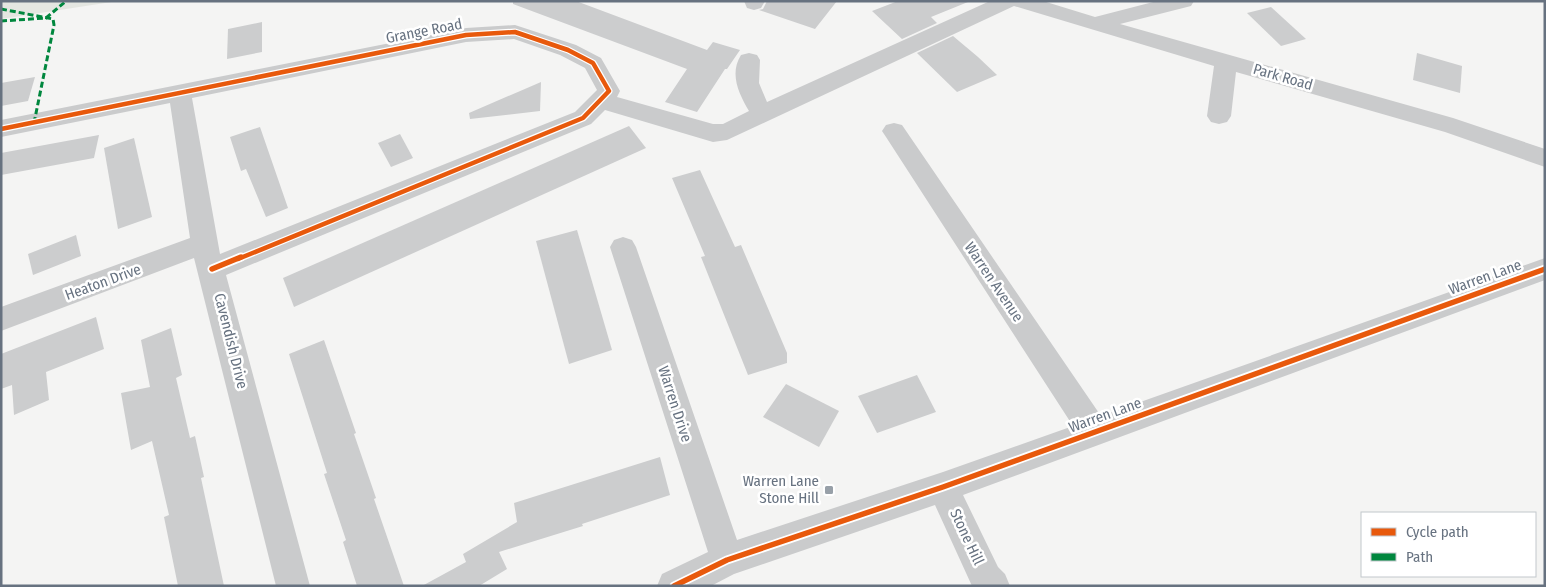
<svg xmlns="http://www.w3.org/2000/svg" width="1546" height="587" font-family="'Fira Sans Condensed',sans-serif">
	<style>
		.green { fill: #e4e6e1 }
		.building { fill: #cccdce }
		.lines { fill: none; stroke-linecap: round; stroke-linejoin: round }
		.minor { fill: #cacbcc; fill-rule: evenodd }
		.quiet { stroke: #00873e; stroke-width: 3; stroke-dasharray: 6 3; stroke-linecap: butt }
		.cycleway-far1-casing { stroke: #fff; stroke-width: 7 }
		.cycleway-casing { stroke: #fff; stroke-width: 9 }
		.cycleway-far1 { stroke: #e8590c; stroke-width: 4.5 }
		.cycleway { stroke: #e8590c; stroke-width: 5.5 }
		.poi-dot { fill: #98a0a8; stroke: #fff; stroke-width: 2 }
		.labels { text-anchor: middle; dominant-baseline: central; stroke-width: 5; stroke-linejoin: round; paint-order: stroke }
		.street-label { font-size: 15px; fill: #677280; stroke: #fff }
		.poi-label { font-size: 15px; fill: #677280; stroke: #fff; text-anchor: end }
	</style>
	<rect width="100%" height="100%" fill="#f4f4f3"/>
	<path class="green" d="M1,1h117l-117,18z"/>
	<g class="building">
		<path d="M513,1h63l131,49 6,-8 27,8 -13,19h-2l-28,43 -32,-10 22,-33 -174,-65z"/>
		<path d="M767,1h70l-22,28 -56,-19 4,-1z"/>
		<path d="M898,1h70v1l-37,15 6,6 -35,16 -30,-28z"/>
		<path d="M1271,7l35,32 -25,7 -34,-33z"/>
		<path d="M262,22v30l-35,7 1,-30z"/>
		<path d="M953,36l25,21 19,18 -40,17 -40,-39z"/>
		<path d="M1417,53l45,13 -2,27 -47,-13z"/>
		<path d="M35,77l-7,24 -27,5v-23z"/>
		<path d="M541,82l-1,29 -70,8 -1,-6z"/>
		<path d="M629,126l17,22 -352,159 -11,-29z"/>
		<path d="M260,127l28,81 -22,9 -20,-48 -5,2 -11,-34z"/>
		<path d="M400,134l13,24 -22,9 -13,-24z"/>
		<path d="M99,135l-5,23 -93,17v-22z"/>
		<path d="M134,138l18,79 -34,12 -14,-81z"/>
		<path d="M700,170l35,77 6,-2 46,108v10l-39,12 -47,-118 4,-1 -33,-78z"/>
		<path d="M577,230l35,120 -43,14 -33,-123z"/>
		<path d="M76,235l5,21 -48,19 -5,-21z"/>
		<path d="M96,317l8,32 -58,23 3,28 -35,15 -2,-30 -11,4v-35z"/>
		<path d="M171,328l11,47 -6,3 14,60 5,-2 9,41 -3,1 23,108h-46l-14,-69 5,-2 -17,-74 -21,9 -10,-57 29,-6 -9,-47z"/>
		<path d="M324,340l32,93 -2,1 22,64 -2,1 30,87h-47l-14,-44 3,-2 -22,-66 3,-1 -38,-119z"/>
		<path d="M917,375l19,37 -59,21 -19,-37z"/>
		<path d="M786,384l53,27 -20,36 -56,-30z"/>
		<path d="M660,457l10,38 -88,29 1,2 -84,26 8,17 -28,17h-57l44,-24 -3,-8 54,-32 -3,-19z"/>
	</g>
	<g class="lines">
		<g class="minor">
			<path d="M744,1h21l-4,7 -7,2 -7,-2z"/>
			<path d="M990,1h53l52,16 62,-16h37l-3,5 -71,18 333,94 92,31v18l-100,-35 -209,-60 -5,44 -4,6 -8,2 -8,-2 -4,-6 7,-50 -200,-60 -287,134 -14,2 -108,-32 -14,14 -365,151 84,311h-34l-82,-328 -193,73v-24l189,-69 -20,-135 -169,34v-17l465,-92 49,-3 61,20 25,13 19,33 -3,6 96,27h10l26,-13c-10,-17 -20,-37 -8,-56l8,-2 8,2 3,5 -1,23 8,19zM514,39l46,16 25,13 12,22 -22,22 -355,142 -28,-156 274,-56z"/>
			<path d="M894,123l8,2 199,291 444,-158v22l-582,215 35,72 7,7 5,12h-38l-37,-81 -201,69 -23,12h-54l5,-12 46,-22 -98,-305 4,-7 9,-3 9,3 4,7 101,293 206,-68 130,-46 -187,-289 -4,-6 4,-6z"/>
		</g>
		<g class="quiet">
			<path d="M1,9l52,10 1,6 -20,98"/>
			<path d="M1,21l45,-3 20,-17"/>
		</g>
		<g class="cycleway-far1-casing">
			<path id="cycleway-far1" d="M1,129l465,-94 49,-3 53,18 25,13 16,28 -26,27 -345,141"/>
		</g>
		<g class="cycleway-casing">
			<g id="cycleway">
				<path d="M212,269l29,-12"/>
				<path d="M674,586l53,-26 216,-73 602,-218"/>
			</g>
		</g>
		<use href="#cycleway-far1" class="cycleway-far1"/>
		<use href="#cycleway" class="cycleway"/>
	</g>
	<rect class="poi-dot" x="824" y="485" width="10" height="10" rx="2.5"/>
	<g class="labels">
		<g class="street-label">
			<text transform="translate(424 31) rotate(-11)">Grange Road</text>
			<text transform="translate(1283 77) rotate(16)">Park Road</text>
			<text transform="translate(1485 277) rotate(-20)">Warren Lane</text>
			<text transform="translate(103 282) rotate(-20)">Heaton Drive</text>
			<text transform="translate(994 282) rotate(56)">Warren Avenue</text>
			<text transform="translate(231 341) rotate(76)">Cavendish Drive</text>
			<text transform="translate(675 404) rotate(72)">Warren Drive</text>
			<text transform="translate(1105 415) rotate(-20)">Warren Lane</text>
			<text transform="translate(967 537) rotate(65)">Stone Hill</text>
		</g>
		<g class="poi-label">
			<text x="819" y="481">Warren Lane<tspan x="819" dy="17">Stone Hill</tspan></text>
		</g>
	</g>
	<rect width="1546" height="587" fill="none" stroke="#677280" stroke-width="5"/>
	<rect x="1361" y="512" width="175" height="65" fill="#ffffff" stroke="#c2c7cc"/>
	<rect x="1371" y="528" width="25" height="8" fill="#e8590c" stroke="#c2c7cc"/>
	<text x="1406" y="537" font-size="15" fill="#677280">Cycle path</text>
	<rect x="1371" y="553" width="25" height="8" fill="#00873e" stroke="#c2c7cc"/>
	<text x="1406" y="562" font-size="15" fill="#677280">Path</text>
</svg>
